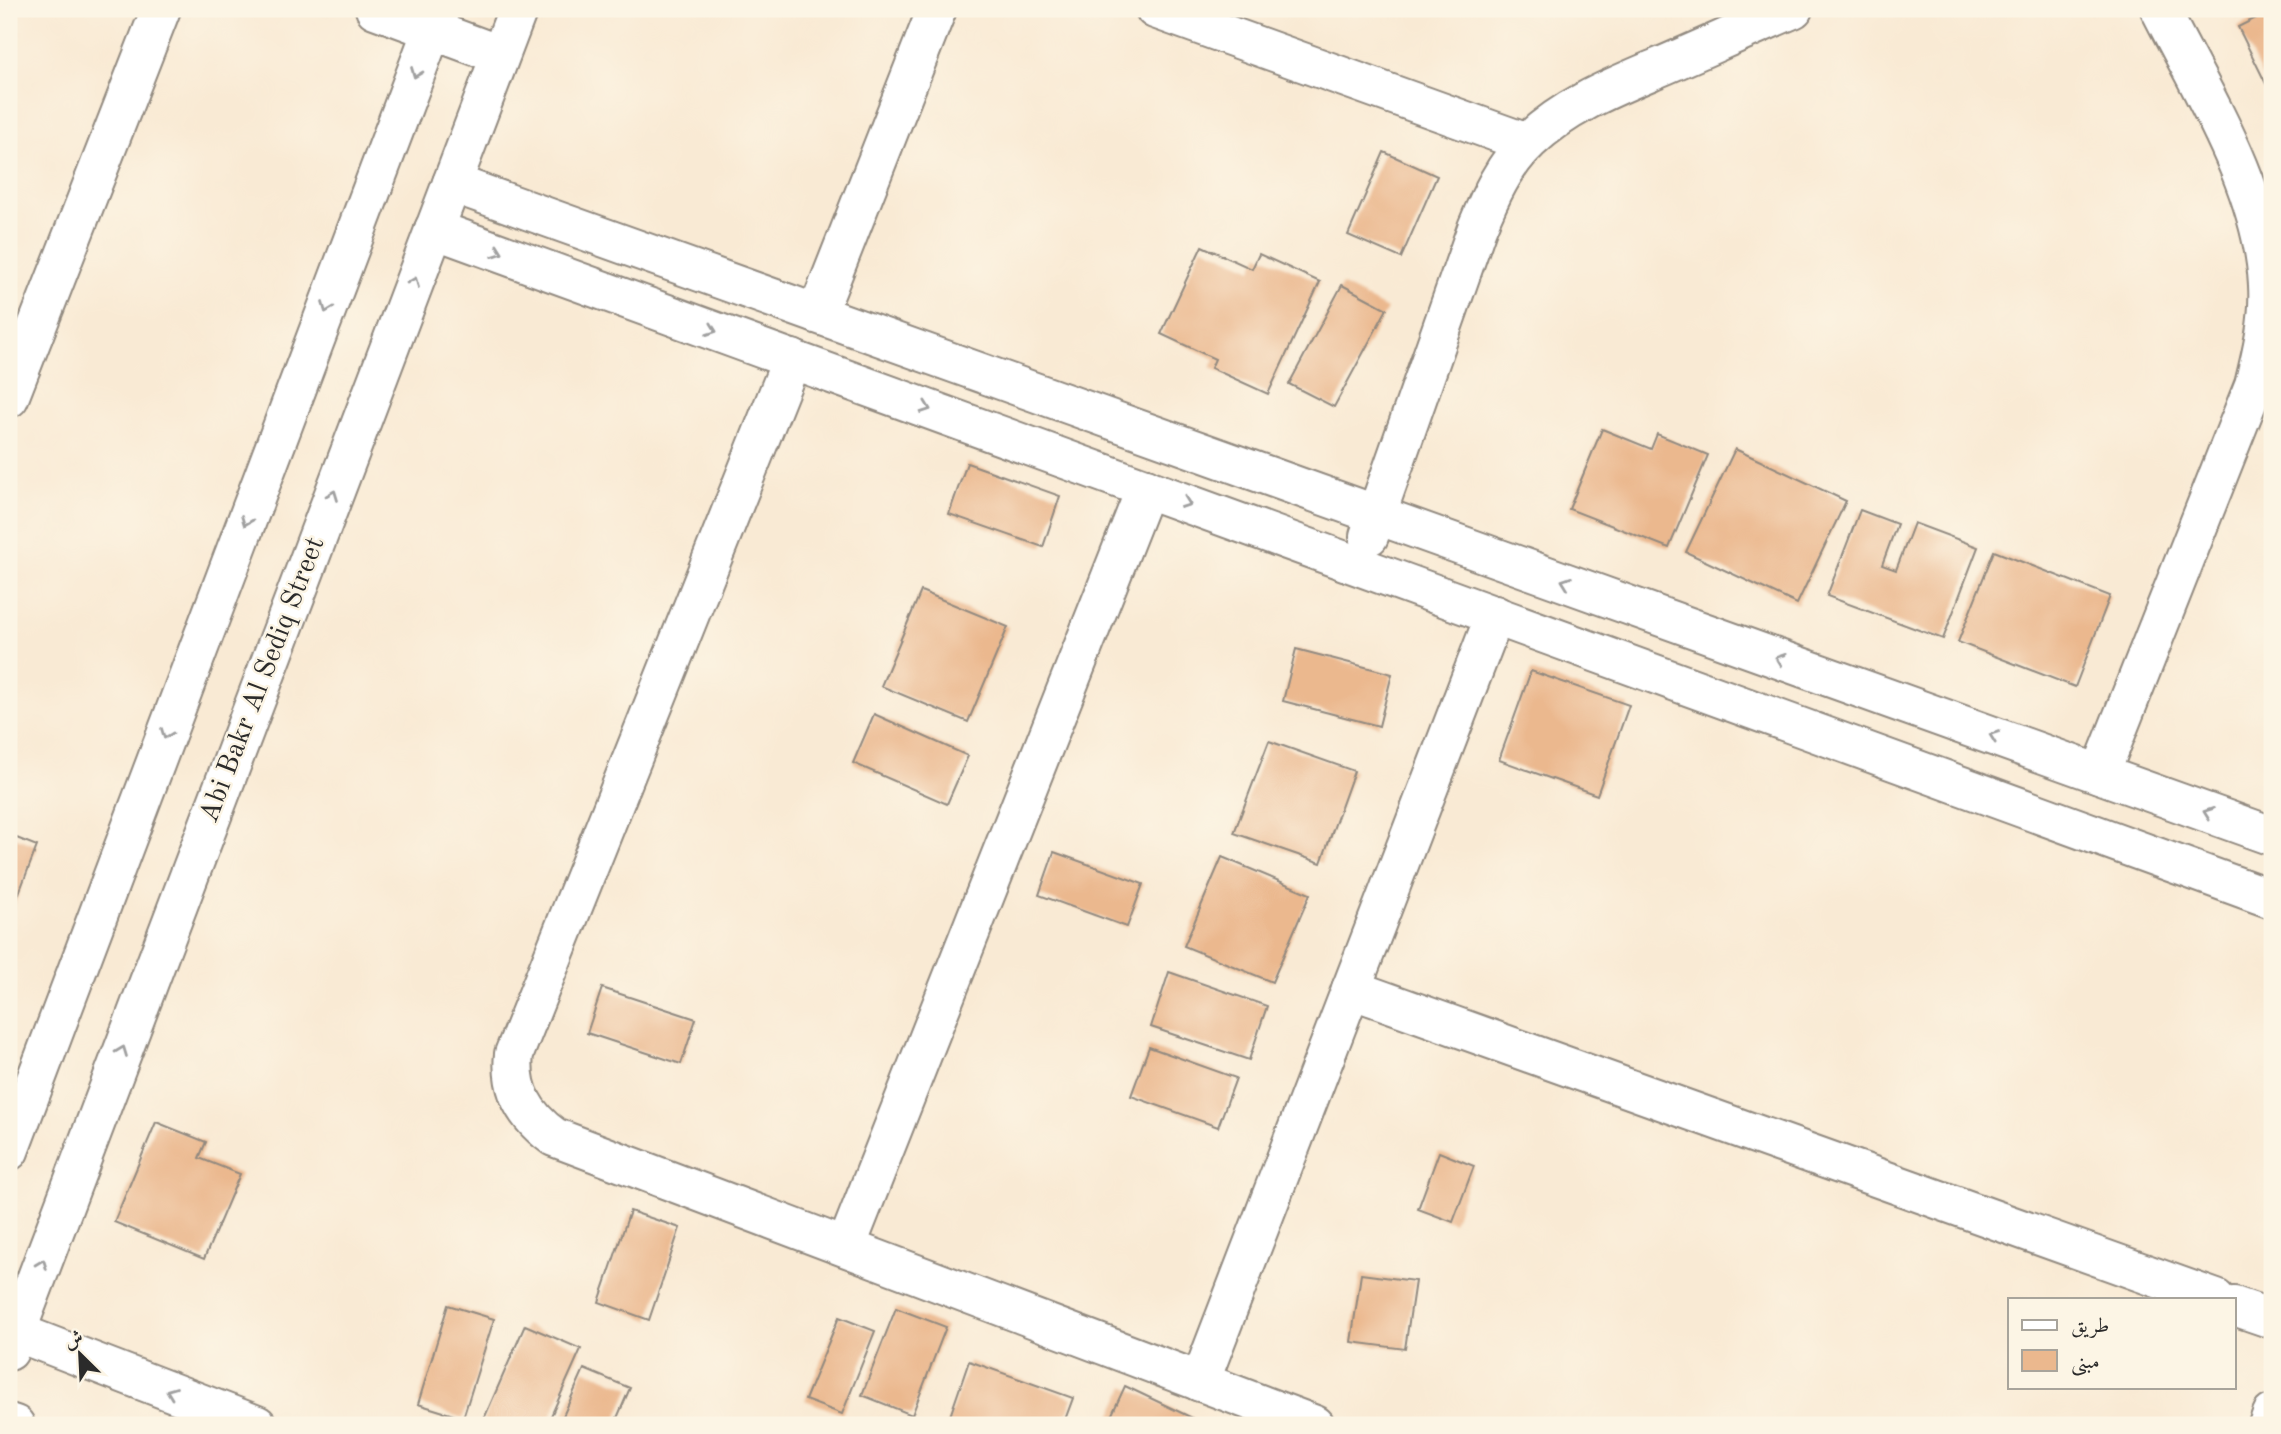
<svg xmlns="http://www.w3.org/2000/svg" width="2281" height="1434" font-family="'Old Standard TT',Amiri,serif">
	<style>
		.building { fill: #ebb88e }
		.lines { fill: none; stroke-linecap: round; stroke-linejoin: round }
		.minor-casing { stroke: #928a80; stroke-width: 42 }
		.major-casing { stroke: #928a80; stroke-width: 42 }
		.minor { stroke: #fff; stroke-width: 38 }
		.major { stroke: #fff; stroke-width: 38 }
		.oneway { stroke: #a0a0a0 }
		.labels { text-anchor: middle; dominant-baseline: central; stroke-width: 5; stroke-linejoin: round; paint-order: stroke }
		.street-label { font-size: 28px; fill: #2b2b2b; stroke: #fcf5e5 }
	</style>
	<rect width="100%" height="100%" fill="#fcf5e5"/>
	<filter id="ink" filterUnits="userSpaceOnUse"><feTurbulence type="fractalNoise" baseFrequency=".0143" numOctaves="2"/><feDisplacementMap in="SourceGraphic" scale="14" xChannelSelector="R" yChannelSelector="G"/><feConvolveMatrix kernelMatrix="1 2 1 2 8 2 1 2 1" color-interpolation-filters="sRGB"/></filter>
	<filter id="wash" filterUnits="userSpaceOnUse"><feTurbulence type="fractalNoise" baseFrequency=".00686" numOctaves="4" result="noise"/><feDisplacementMap in="SourceGraphic" scale="28" xChannelSelector="R" yChannelSelector="G"/><feGaussianBlur stdDeviation="1.57" result="paint"/><feColorMatrix in="noise" values="0 0 0 0 0 0 0 0 0 0 0 0 0 0 0 0 0 1.4 0 .05"/><feComposite in="paint" operator="in"/></filter>
	<g filter="url(#wash)">
		<rect width="100%" height="100%" fill="#f9ead4"/>
		<g id="blocks">
			<g class="building">
				<path d="M2272,10v86l-34,-69z"/>
				<path d="M1384,152l53,24 -36,82 -53,-23z"/>
				<path d="M1202,246l50,23 7,-15 61,28 -52,112 -57,-26 4,-9 -54,-25z"/>
				<path d="M1342,285l45,24 -53,98 -45,-23z"/>
				<path d="M1602,429l49,20 6,-15 51,21 -39,93 -100,-39z"/>
				<path d="M1735,449l111,52 -49,103 -111,-52z"/>
				<path d="M967,463l93,33 -17,51 -94,-33z"/>
				<path d="M1860,510l37,14 -15,41 14,5 18,-47 64,24 -35,92 -116,-43z"/>
				<path d="M1994,551l116,45 -35,91 -117,-45z"/>
				<path d="M921,591l87,36 -40,95 -87,-36z"/>
				<path d="M1296,649l96,25 -13,52 -96,-25z"/>
				<path d="M1531,671l98,34 -32,90 -98,-35z"/>
				<path d="M874,714l94,42 -21,48 -94,-41z"/>
				<path d="M1269,741l85,30 -33,92 -87,-30z"/>
				<path d="M9,835l28,11 -28,73z"/>
				<path d="M1054,852l89,32 -16,43 -88,-32z"/>
				<path d="M1222,857l88,37 -38,88 -88,-36z"/>
				<path d="M1169,972l98,34 -18,54 -98,-33z"/>
				<path d="M602,988l94,31 -15,45 -94,-31z"/>
				<path d="M1149,1047l87,31 -18,49 -87,-31z"/>
				<path d="M156,1122l50,20 -7,16 41,16 -36,85 -90,-37z"/>
				<path d="M1439,1152l35,14 -21,56 -35,-13z"/>
				<path d="M630,1211l50,17 -31,92 -50,-18z"/>
				<path d="M1361,1274l54,7 -10,68 -54,-7z"/>
				<path d="M448,1305l46,14 -31,99 -45,-14z"/>
				<path d="M896,1308l50,19 -34,88 -50,-20z"/>
				<path d="M839,1317l36,14 -33,83 -37,-14z"/>
				<path d="M525,1325l56,24 -34,76h-55l-9,-4z"/>
				<path d="M969,1361l104,37 -10,27h-116z"/>
				<path d="M584,1369l46,19 -16,37h-55z"/>
				<path d="M1125,1386l82,39h-100z"/>
			</g>
		</g>
	</g>
	<g filter="url(#ink)">
		<use href="#blocks" fill-opacity="0" stroke="#928a80" stroke-width="2"/>
		<g class="lines">
			<g class="minor-casing">
				<g id="minor">
					<path d="M375,9l125,46"/>
					<path d="M1155,9l372,134"/>
					<path d="M452,183l1820,653"/>
					<path d="M434,229l1838,670"/>
					<path d="M817,314l120,-305"/>
					<path d="M792,359l-278,695c-4,36 11,62 40,83l761,288"/>
					<path d="M9,398l152,-389"/>
					<path d="M1369,536l108,-308c13,-32 27,-63 52,-87 38,-36 84,-54 131,-74 44,-19 88,-39 133,-58"/>
					<path d="M2100,774l154,-389c8,-32 16,-66 14,-100 -5,-97 -65,-191 -108,-276"/>
					<path d="M1351,989l865,310"/>
					<path d="M846,1247l300,-759"/>
					<path d="M2234,1306l38,13"/>
					<path d="M16,1332l241,93"/>
					<path d="M1200,1382l295,-767"/>
					<path d="M9,1423l6,2"/>
					<path d="M2268,1425l4,-11"/>
				</g>
			</g>
			<g class="major-casing">
				<g id="major">
					<path d="M9,1151l431,-1142"/>
					<path d="M9,1351l509,-1342"/>
				</g>
			</g>
			<use href="#minor" class="minor"/>
			<use href="#major" class="major"/>
		</g>
		<defs><path id="oneway-chevron" d="M-2-3.5L2.5 0L-2 3.5" fill="none" stroke-width="1.6" stroke-linecap="round" stroke-linejoin="round" transform="scale(1.75)"/></defs>
		<g class="oneway">
			<use href="#oneway-chevron" transform="translate(416 73) rotate(111)"/>
			<use href="#oneway-chevron" transform="translate(498 252) rotate(20)"/>
			<use href="#oneway-chevron" transform="translate(414 282) rotate(-69)"/>
			<use href="#oneway-chevron" transform="translate(327 308) rotate(111)"/>
			<use href="#oneway-chevron" transform="translate(712 330) rotate(20)"/>
			<use href="#oneway-chevron" transform="translate(926 408) rotate(20)"/>
			<use href="#oneway-chevron" transform="translate(333 495) rotate(-69)"/>
			<use href="#oneway-chevron" transform="translate(1186 503) rotate(20)"/>
			<use href="#oneway-chevron" transform="translate(246 521) rotate(111)"/>
			<use href="#oneway-chevron" transform="translate(1566 582) rotate(-160)"/>
			<use href="#oneway-chevron" transform="translate(1780 659) rotate(-160)"/>
			<use href="#oneway-chevron" transform="translate(166 734) rotate(111)"/>
			<use href="#oneway-chevron" transform="translate(1994 736) rotate(-160)"/>
			<use href="#oneway-chevron" transform="translate(2208 813) rotate(-160)"/>
			<use href="#oneway-chevron" transform="translate(122 1051) rotate(-69)"/>
			<use href="#oneway-chevron" transform="translate(42 1264) rotate(-69)"/>
			<use href="#oneway-chevron" transform="translate(171 1392) rotate(-159)"/>
		</g>
	</g>
	<g class="labels">
		<g class="street-label">
			<text transform="translate(263 680) rotate(-69)">Abi Bakr Al Sediq Street</text>
		</g>
	</g>
	<rect width="2281" height="1434" fill="none" stroke="#fcf5e5" stroke-width="35"/>
	<rect x="2008" y="1298" width="228" height="91" fill="#fcf5e5" stroke="#a8a49b" stroke-width="2"/>
	<rect x="2022" y="1320" width="35" height="10" fill="#ffffff" stroke="#a8a49b" stroke-width="2"/>
	<text x="2071" y="1332" font-size="21" fill="#2b2b2b">طريق</text>
	<rect x="2022" y="1350" width="35" height="21" fill="#ebb88e" stroke="#a8a49b" stroke-width="2"/>
	<text x="2071" y="1368" font-size="21" fill="#2b2b2b">مبنى</text>
	<g transform="translate(80 1354) rotate(336)" stroke="#fcf5e5" stroke-width="5" paint-order="stroke">
	<path d="M0-5L12 26L0 18L-12 26Z" fill="#2b2b2b"/>
	<text y="-10" font-size="19" font-weight="bold" text-anchor="middle" fill="#2b2b2b">ش</text>
	</g>
</svg>
